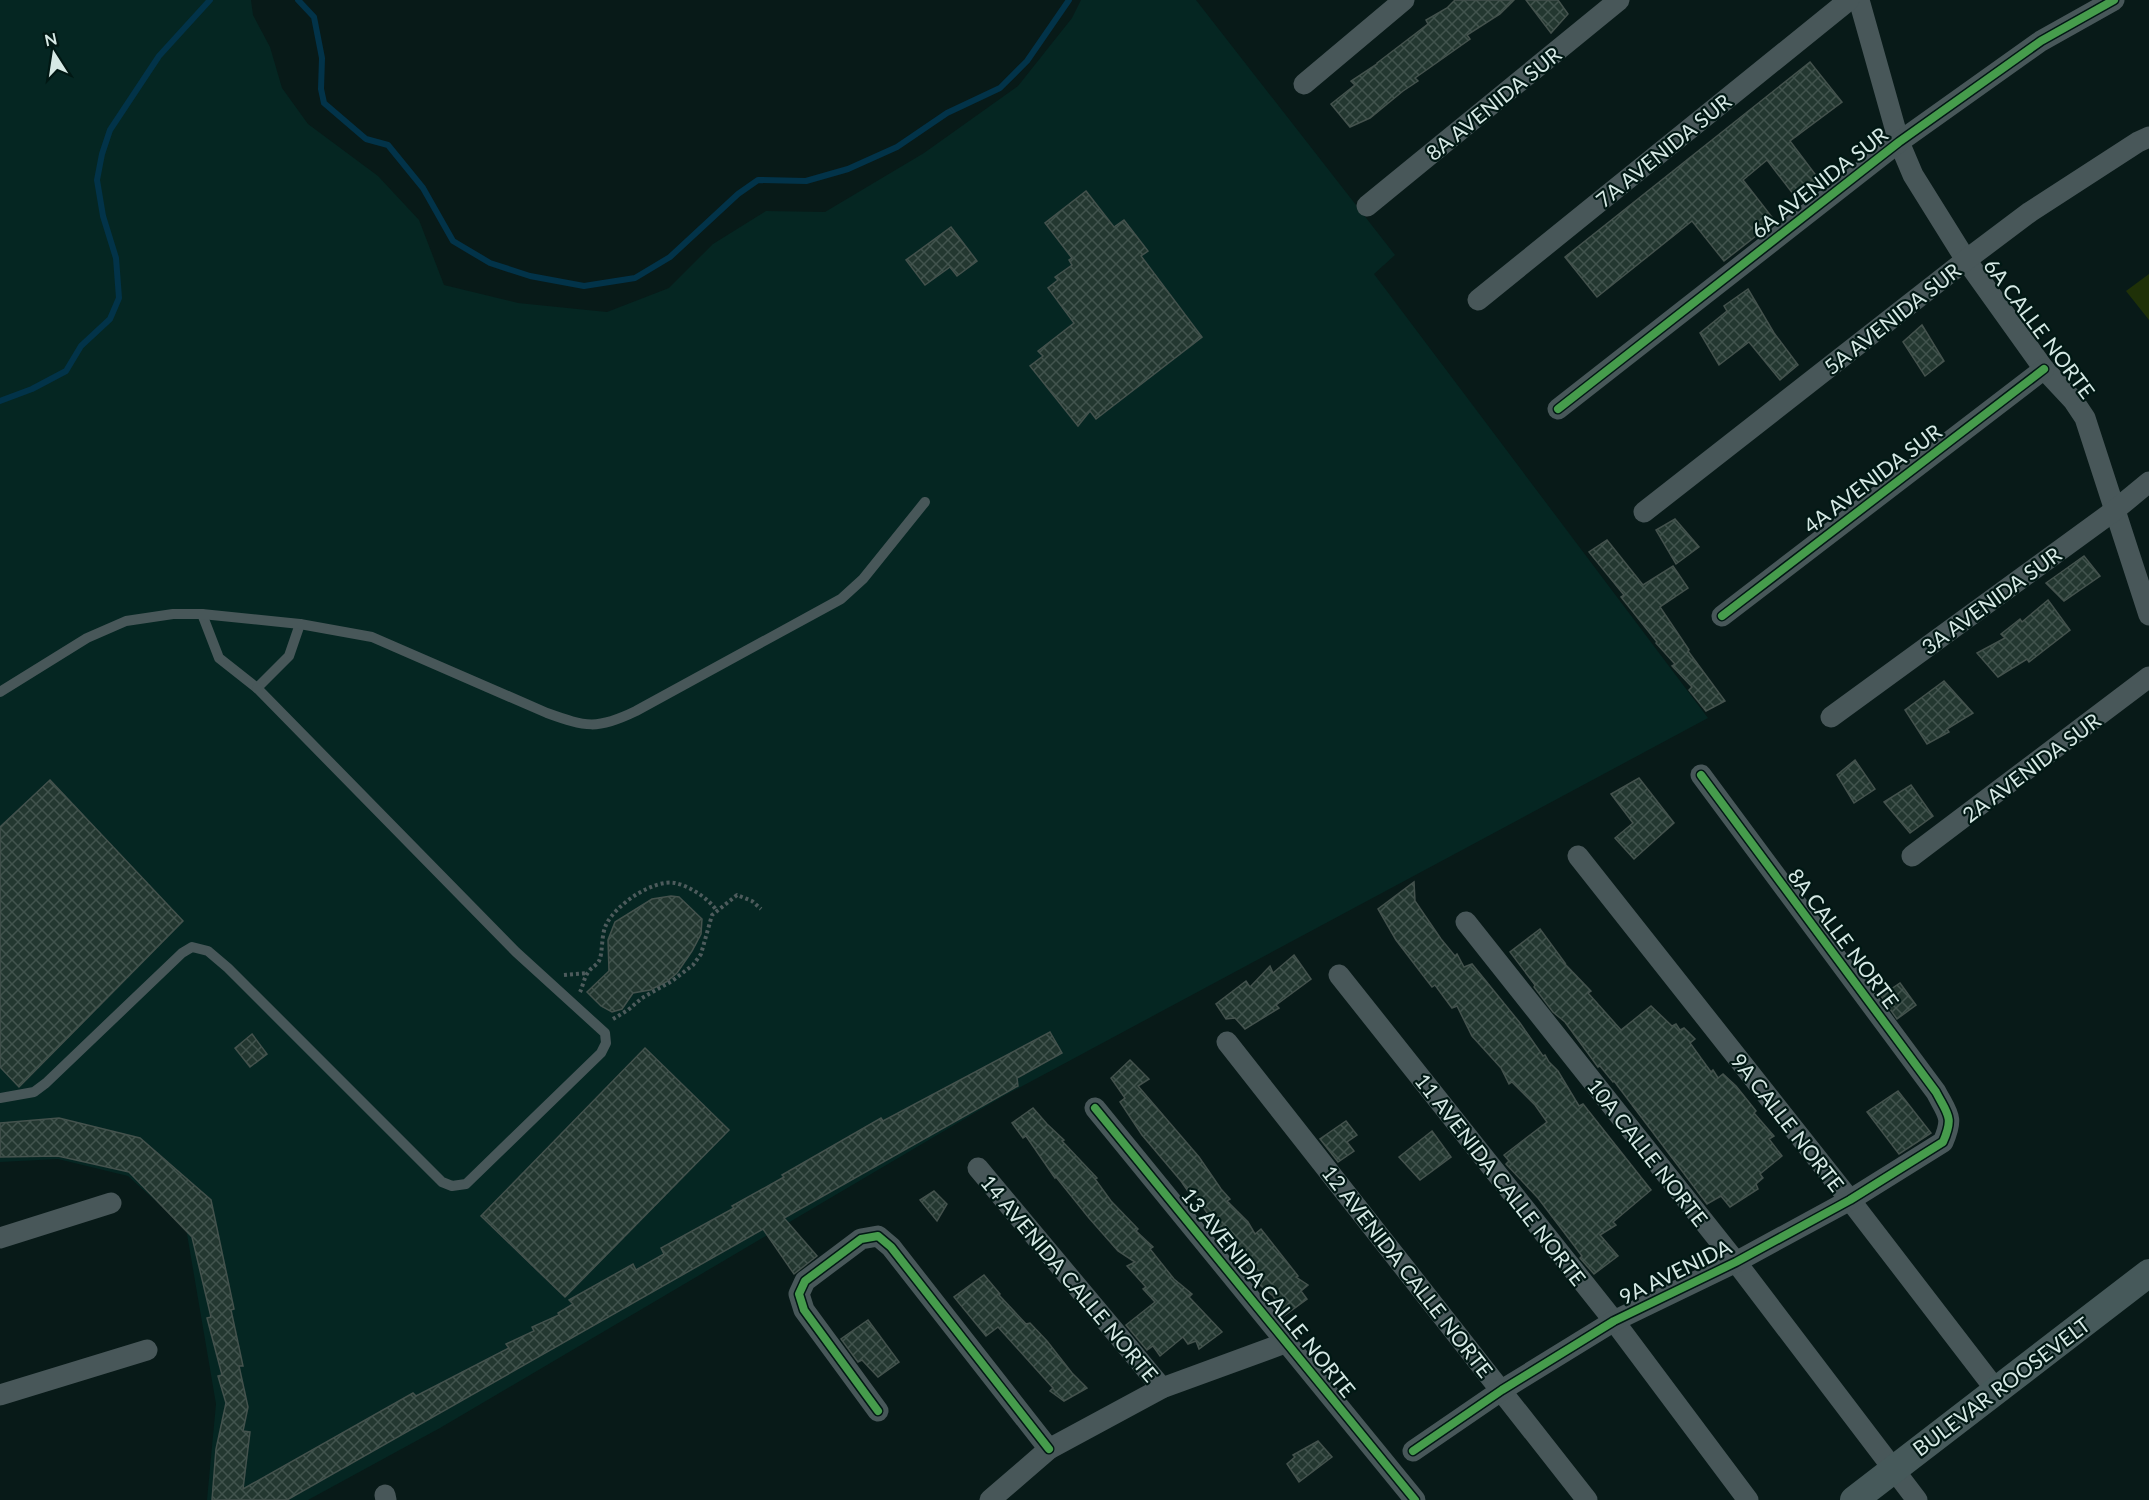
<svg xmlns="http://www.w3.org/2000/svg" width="2149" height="1500" font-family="Lato,sans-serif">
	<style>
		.built { fill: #052622 }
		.pitch { fill: #1f3108 }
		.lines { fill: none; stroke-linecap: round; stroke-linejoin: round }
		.stream { stroke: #023349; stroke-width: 6 }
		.building { fill: url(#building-cross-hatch); stroke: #44524d; stroke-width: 1.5 }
		.path { stroke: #4d5b5c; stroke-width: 4; stroke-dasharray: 3 3; stroke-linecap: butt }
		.service { stroke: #485759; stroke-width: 10 }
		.minor { stroke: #485759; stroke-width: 21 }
		.secondary { stroke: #46595a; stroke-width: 28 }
		.cycleway-casing { stroke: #011814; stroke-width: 11 }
		.cycleway { stroke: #469c4c; stroke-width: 8 }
		.labels { text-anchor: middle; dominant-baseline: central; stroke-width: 4.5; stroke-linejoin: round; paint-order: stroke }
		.street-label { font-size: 21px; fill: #d6e9e5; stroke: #011814 }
	</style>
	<defs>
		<pattern id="building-cross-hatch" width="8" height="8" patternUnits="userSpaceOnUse" patternTransform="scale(1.5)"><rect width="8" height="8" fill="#233730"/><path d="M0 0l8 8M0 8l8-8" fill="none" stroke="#42544e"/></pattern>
	</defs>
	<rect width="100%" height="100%" fill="#081a18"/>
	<path class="built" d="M0,0h251l2,15 17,32 12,41 26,36 70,52 41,44 25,65 74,18 89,9 62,-24 44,-44 53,-33 59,1 99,-59 94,-67 54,-68 9,-18h115l199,255 -21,19 334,444 -708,380 -560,330 -132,72h-101l9,-96 -30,-176 -58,-52 -70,-17 -58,3z"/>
	<path class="pitch" d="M2149,274v46l-23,-29z"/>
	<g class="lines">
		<g class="stream">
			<path d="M298,0l16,17 8,41 -1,31 3,14 42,36 22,6 35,43 30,53 37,22 40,13 54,10 51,-8 35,-21 68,-63 20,-14 48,1 42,-12 49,-22 50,-34 53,-25 27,-27 42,-61"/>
			<path d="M0,401l32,-12 34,-18 15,-25 29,-27 9,-21 -3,-40 -13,-42 -6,-36 5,-26 8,-24 49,-74 51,-56"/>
		</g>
	</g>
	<g class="building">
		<path d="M1455,0h59l-14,14 -33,21 3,4 -55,39 3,3 -15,10 -33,27 -20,9 -19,-23 24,-19 -4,-4 26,-17v-1l51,-39 -2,-4 21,-12z"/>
		<path d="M1526,0h32l10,14 -17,19z"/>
		<path d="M1810,62l32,40 -52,39 31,41 -24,17 -30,-39 -24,20 32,41 -51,40 -32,-40 -95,76 -32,-40z"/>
		<path d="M1086,191l28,36 10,-7 24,31 -7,5 61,81 -106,82 -6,-8 -12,15 -48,-60 13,-10 -5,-5 36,-28 -26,-35 10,-8 -3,-3 17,-12 -3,-5 3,-2 -27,-35z"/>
		<path d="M951,227l26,34 -20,15 -7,-9 -25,18 -19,-25z"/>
		<path d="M1748,289l26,44 24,32 -18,15 -31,-38 -30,23 -19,-32 27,-22 -3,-5z"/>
		<path d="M1922,325l22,36 -19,15 -22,-34z"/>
		<path d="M1675,519l24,28 -23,17 -20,-34z"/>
		<path d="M1607,540l36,45 30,-19 15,22 -28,19 29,43 -1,1 37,50 -19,10 -17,-21 3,-3 -20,-21 3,-2 -19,-21 1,-1 -36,-45 3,-2 -35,-43z"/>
		<path d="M2084,556l16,20 -36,25 -18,-18z"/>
		<path d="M2048,600l22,30 -41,32 -2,-3 -29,18 -21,-24 28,-15 -4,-4 19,-15 2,3z"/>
		<path d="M1944,681l29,32 -26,16 2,3 -22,12 -22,-34z"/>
		<path d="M1855,760l20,29 -21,14 -17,-28z"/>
		<path d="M1639,778l35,45 -40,36 -19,-21 18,-15 -22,-29z"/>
		<path d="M50,780l133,141 -164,166 -19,-20v-240z"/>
		<path d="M1911,785l22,31 -23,17 -26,-31z"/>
		<path d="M1414,882l1,19 26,38 14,17 2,-2 7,13 8,-3 48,59 23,33 2,-1 4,7 9,9 21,35 4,-2 68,86 -38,32 3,3 -16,10 18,21 -24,18 -14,-16 2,-2 -44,-58 -32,-34 3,-3 -5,-6 43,-33 -12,-17 -23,-23 -3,2 -8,-16 -29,-32 -15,-30 -5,2 -17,-23 -3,2 -10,-13 -26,-34 -18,-31z"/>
		<path d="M671,896l8,1 23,22 -1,15 -9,17 -15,22 -11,9 -16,8 -17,3 -11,16 -10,3 -11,-6 -14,-14 22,-21 -1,-31 7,-18 37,-23z"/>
		<path d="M1540,929l25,34h-1l27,28 -3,2 33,37 30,-24 21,20 4,-2 4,6 4,-2 11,11 -5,4 21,29 2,-2 5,8 5,-4 13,12 20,25 -2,2 20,23 -5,3 13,17 -22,18 3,4 -7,6 2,5 -28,18 -9,-11 -14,8 -93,-123 -1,1 -13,-16 -2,1 -33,-45 -12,-10 -19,-25 1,-2 -25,-33z"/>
		<path d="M1294,955l17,24 -35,26 3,3 -34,21 -10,-11 -9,1 -10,-15 30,-23 4,6 20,-21 3,7z"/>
		<path d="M1900,983l16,22 -19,14 -16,-23z"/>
		<path d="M1050,1032l12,21 -45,25 1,8 -234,132 33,38 -23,18 -31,-45 -476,271h-75l4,-51 10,-46 -8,-27 4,-1 -15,-57 4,-1 -19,-80 -63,-65 -71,-16 -58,1v-34l59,-5 81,20 71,62 23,109 -3,1 12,56h-4l9,41 -5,24 7,1 -7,57 170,-96 3,3 93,-48 -3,-4 28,-13 -2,-4 27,-12 -1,-2 15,-9 -4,-4 64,-36 3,6 28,-16 -3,-6 73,-40 -2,-2 52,-29 -2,-2 99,-57 2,3z"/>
		<path d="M252,1034l15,20 -17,13 -15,-19z"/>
		<path d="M645,1048l84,82 -164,167 -84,-81z"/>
		<path d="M1130,1060l19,19 -11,7 61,71 22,32 9,10 -3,2 21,21 7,12 6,-5 37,47 -2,1 12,8 -7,6 6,8 -23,17 -11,-20 -12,-10 -67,-91 -2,2 -11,-16 -39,-46 -22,-33 5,-4 -14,-20z"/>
		<path d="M1898,1091l33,42 -32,21 -32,-42z"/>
		<path d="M1033,1108l14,16 17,16 -2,1 35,37 -2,1 16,22 27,28 -2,2 17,16 -3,2 24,30 18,15 -3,3 33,35 -23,17 -3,-8 -8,3 -5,-7 -23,19 -7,-10 -6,4 -21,-25 29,-23 -12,-13 3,-2 -19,-21 8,-4 -17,-11 -29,-33 -33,-41 -1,1 -29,-42 -3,2 -11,-15z"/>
		<path d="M1346,1121l11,14 -10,7 7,9 -16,11 -18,-23z"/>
		<path d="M1432,1131l19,26 -31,23 -21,-23z"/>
		<path d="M934,1191l13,13 -10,17 -17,-21z"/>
		<path d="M984,1275l16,19 -1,1 27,29 4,-1 17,18 25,32 15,15 -23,13 -14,-10 3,-3 -55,-61 -12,9 -32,-39z"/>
		<path d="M868,1320l31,42 -21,15 -16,-17 -4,2 -17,-23z"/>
		<path d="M1318,1441l14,16 -33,25 -12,-18 8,-7 -2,-2z"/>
	</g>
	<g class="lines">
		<g class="path">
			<path d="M564,975l23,-2"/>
			<path d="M580,992c3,-6 4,-15 9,-21 2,-3 8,-6 10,-10 4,-8 2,-26 7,-36 9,-20 47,-46 69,-42 15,3 34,16 42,28"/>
			<path d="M613,1019l15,-9 14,-12 30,-17 21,-16 8,-11 11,-39 25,-20 15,6 9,8"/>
		</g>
		<g class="service">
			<path d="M202,614l17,44 38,30 32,-32 11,-32"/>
			<path d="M0,692l87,-54 39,-17 47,-7h29l98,10 72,13 175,76c39,14 50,17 89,-2l205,-112 22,-20 62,-77"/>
			<path d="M0,1098l34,-6 12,-9 136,-130 10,-6 16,4 20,17 214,214 10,4 14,-2 135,-131 5,-10 -1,-10 -89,-81 -259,-264"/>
		</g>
		<g class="minor">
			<path d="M1859,0l40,142 14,33 53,85 78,109 29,31 12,18 64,197"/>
			<path d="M1304,84l100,-84"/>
			<path d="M1367,206l252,-206"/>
			<path d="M1478,300l371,-300"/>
			<path d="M1558,409l341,-267 142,-101 73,-41"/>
			<path d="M1644,512l322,-252 64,-48 108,-70 11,-5"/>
			<path d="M1722,616l322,-247"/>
			<path d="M1831,717l284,-207 34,-28"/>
			<path d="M1578,856l272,344 146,190"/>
			<path d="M1912,856l237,-179"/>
			<path d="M1466,922l270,340 181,238"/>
			<path d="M1339,975l275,346 134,179"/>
			<path d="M1227,1042l360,458"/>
			<path d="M1095,1108l320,392"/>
			<path d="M978,1168l184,220"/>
			<path d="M0,1238l111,-35"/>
			<path d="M0,1395l147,-45"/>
			<path d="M878,1411l-74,-101 -5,-16 6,-13 56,-42 17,-3 13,11 158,202"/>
			<path d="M1413,1451l89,-61 112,-69 122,-59 114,-62 93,-58c11,-25 5,-27 -7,-50l-235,-317"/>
			<path d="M385,1495l1,5"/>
			<path d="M990,1500l59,-51 113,-61 123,-45"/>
		</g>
		<path class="secondary" d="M1854,1500l295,-227"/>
		<g class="cycleway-casing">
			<g id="cycleway">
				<path d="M1558,409l341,-267 142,-101 73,-41"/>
				<path d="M1722,616l322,-247"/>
				<path d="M1095,1108l320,392"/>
				<path d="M878,1411l-74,-101 -5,-16 6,-13 56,-42 17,-3 13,11 158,202"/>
				<path d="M1413,1451l89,-61 112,-69 122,-59 114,-62 93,-58c11,-25 5,-27 -7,-50l-235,-317"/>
			</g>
		</g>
		<use href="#cycleway" class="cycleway"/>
	</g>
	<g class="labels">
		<g class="street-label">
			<text transform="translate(1493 103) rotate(-39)">8A AVENIDA SUR</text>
			<text transform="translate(1663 150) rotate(-39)">7A AVENIDA SUR</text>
			<text transform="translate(1819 182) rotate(-38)">6A AVENIDA SUR</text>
			<text transform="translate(1892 318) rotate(-38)">5A AVENIDA SUR</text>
			<text transform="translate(2040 328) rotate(53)">6A CALLE NORTE</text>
			<text transform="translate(1872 478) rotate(-37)">4A AVENIDA SUR</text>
			<text transform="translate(1991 600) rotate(-36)">3A AVENIDA SUR</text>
			<text transform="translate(2031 767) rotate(-37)">2A AVENIDA SUR</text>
			<text transform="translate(1844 938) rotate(53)">8A CALLE NORTE</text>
			<text transform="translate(1788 1122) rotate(52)">9A CALLE NORTE</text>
			<text transform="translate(1648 1152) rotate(52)">10A CALLE NORTE</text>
			<text transform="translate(1501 1179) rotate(52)">11 AVENIDA CALLE NORTE</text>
			<text transform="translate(1408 1271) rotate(52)">12 AVENIDA CALLE NORTE</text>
			<text transform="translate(1675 1271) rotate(-26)">9A AVENIDA</text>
			<text transform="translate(1070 1278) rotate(50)">14 AVENIDA CALLE NORTE</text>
			<text transform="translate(1269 1292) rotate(51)">13 AVENIDA CALLE NORTE</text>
			<text transform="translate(2001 1386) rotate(-37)">BULEVAR ROOSEVELT</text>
		</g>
	</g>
	<g transform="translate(54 54) rotate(348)" stroke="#011814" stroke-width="4.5" paint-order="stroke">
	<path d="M0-4.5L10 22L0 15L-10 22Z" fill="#d6e9e5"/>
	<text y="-9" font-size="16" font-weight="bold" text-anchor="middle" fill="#d6e9e5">N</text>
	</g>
</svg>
